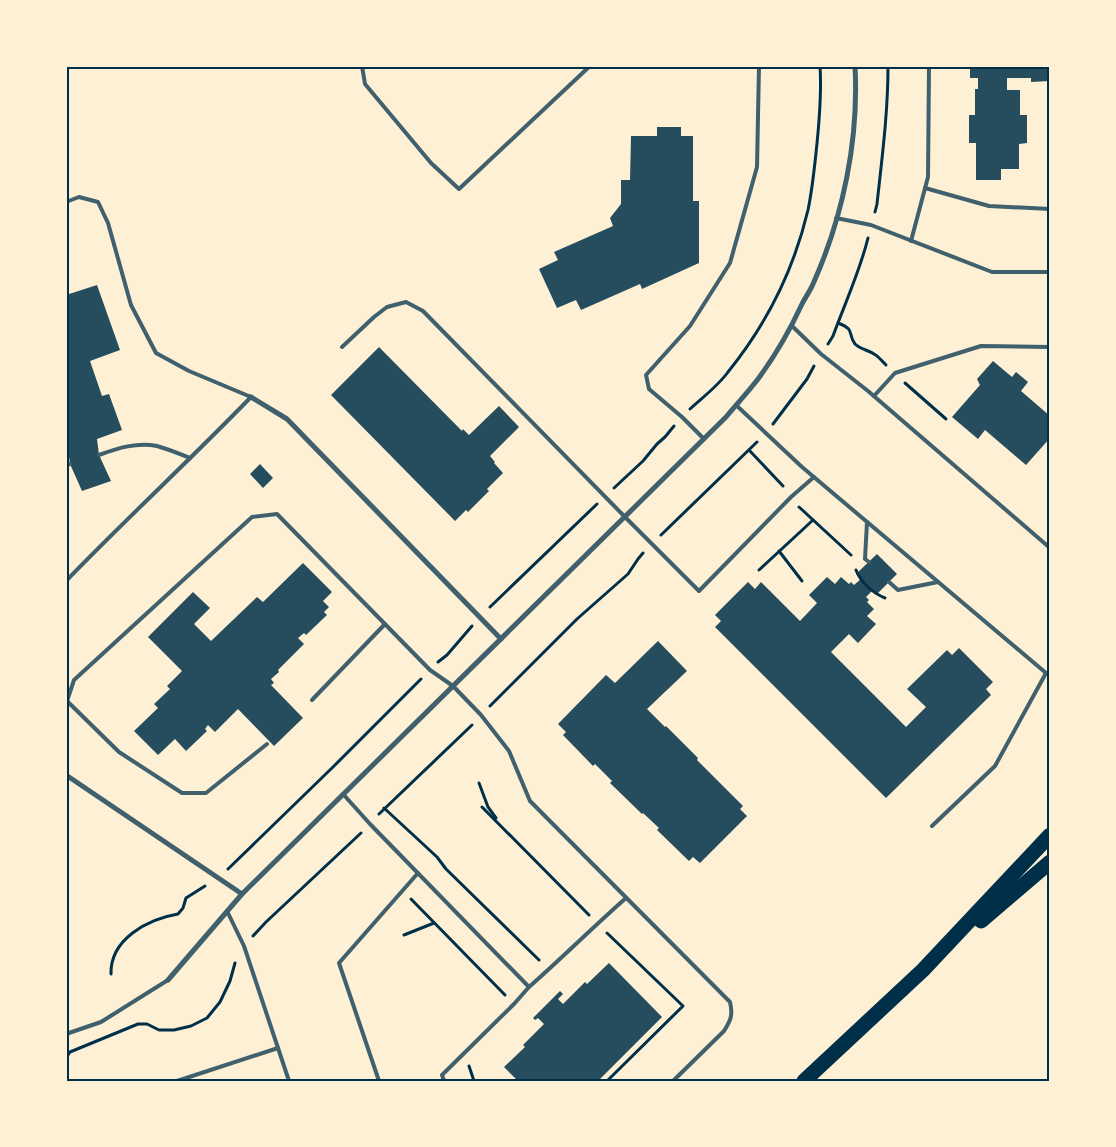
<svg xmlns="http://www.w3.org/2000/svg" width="1116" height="1147" font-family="'Titillium Web',sans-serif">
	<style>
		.building { fill: #264d5e }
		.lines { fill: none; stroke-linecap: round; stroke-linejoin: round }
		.path { stroke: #003049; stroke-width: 3 }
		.service { stroke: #3f606c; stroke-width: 4 }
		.minor { stroke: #3f606c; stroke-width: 5 }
		.motorway { stroke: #003049; stroke-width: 15 }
		.neatline { fill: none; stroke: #003049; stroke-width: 2 }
	</style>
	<rect width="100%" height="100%" fill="#fdf0d5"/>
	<g class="building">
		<path d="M970,66h80v15l-19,1v-4h-24v12h13v25h7v28l-8,1v25h-18v11h-25v-37h-7v-28h6v-26h3v-11h-8z"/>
		<path d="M657,127h24v9h12v65h6v62l-57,26 -2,-5 -59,26 -5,-10 -19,8 -18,-39 19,-9 -4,-8 59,-26 -3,-8 11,-14v-24h9l1,-44h26z"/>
		<path d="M97,285l23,65 -30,11 12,35 7,-2 13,36 -25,9 2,16 12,26 -29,10 -12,-27 -2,-15 -2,1v-155z"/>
		<path d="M379,347l83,84 1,-2 6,6 30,-29 20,21 -29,29 5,6 -1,1 9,10 -16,16 2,2 -21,21 -2,-2 -11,11 -124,-126z"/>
		<path d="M993,361l19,16 4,-5 12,10 -7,9 29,25v22l-24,27 -41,-35 -7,9 -26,-22 28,-32 -3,-6z"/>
		<path d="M260,464l13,14 -10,10 -13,-14z"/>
		<path d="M877,554l20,20 -21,21 -4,-4 -6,6 3,3 -2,2 7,7 -7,7 9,8 -18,19 -9,-9 -18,18 75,75 20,-20 -19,-18 40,-39 5,5 7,-7 34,34 -7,7 5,6 -105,103 -171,-171 6,-6 -6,-6 33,-33 7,7 6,-7 39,39 17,-18 -8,-8 18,-18 8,7 6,-7 8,7 2,-2 3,3 7,-6 -5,-5z"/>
		<path d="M303,563l29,29 -9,9 6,6 -5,5 3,3 -21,20 -2,-2 -6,5 6,6 -26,26 1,2 -8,7 3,4 -3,2 32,33 -29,28 -36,-37 -23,23 -7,-7 -3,4 2,2 -21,20 -11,-12 -17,16 -24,-24 24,-23 -4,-4 16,-15 -3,-3 15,-15 -34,-34 45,-45 17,16 -16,16 17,17 46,-44 6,5z"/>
		<path d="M658,641l29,30 -40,38 18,18 1,-1 32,32 -1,2 46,46 -3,3 7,7 -47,47 -7,-6 -4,4 -32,-31 2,-2 -16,-15 -1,1 -32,-31 2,-2 -17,-17 -2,2 -30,-31 3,-3 -8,-8 48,-49 9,8z"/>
		<path d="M609,963l53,54 -64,64h-80l-14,-14 21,-20 -2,-2 21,-21 -6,-6 -3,2 -2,-2 27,-27 3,3 -5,5 5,5 22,-22 2,2z"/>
	</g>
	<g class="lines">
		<g class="path">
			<path d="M875,212l2,-8c5,-46 11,-91 11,-138"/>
			<path d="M838,323c18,7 9,10 17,21 5,5 13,6 19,10 4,2 8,7 12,11"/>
			<path d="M828,344l5,-8c12,-33 27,-65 35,-98"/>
			<path d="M905,383l41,36"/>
			<path d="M690,409c13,-12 28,-23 38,-37 38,-47 66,-103 80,-162 4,-19 6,-38 8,-57 3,-28 6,-58 4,-87"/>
			<path d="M773,424l34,-45 7,-13"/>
			<path d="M749,450l34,36"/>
			<path d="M614,488l29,-27 14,-17 8,-7 9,-11"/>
			<path d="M799,507l52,48"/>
			<path d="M661,535l96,-93"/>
			<path d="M779,551l23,30"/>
			<path d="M759,570l54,-50"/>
			<path d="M856,570c5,13 17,23 29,28"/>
			<path d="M490,607l107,-103"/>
			<path d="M438,662l9,-7 25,-29"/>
			<path d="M490,706l87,-87 51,-45 10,-15 5,-6"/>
			<path d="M479,783l9,24 8,11"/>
			<path d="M482,807l107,108"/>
			<path d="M384,808l53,49 9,12 93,91"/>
			<path d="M379,814l93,-89"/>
			<path d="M228,869l105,-102 88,-88"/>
			<path d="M411,899l94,96"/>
			<path d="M404,935l30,-12"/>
			<path d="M253,936l13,-14 95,-89"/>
			<path d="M111,974c-1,-35 37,-55 67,-60l5,-6 3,-10 19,-12"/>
			<path d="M66,1058l4,-6 68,-28h9l12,6h15l17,-4 16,-8 13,-16 10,-21 5,-18"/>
			<path d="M469,1066l5,15"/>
			<path d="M607,1081l76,-75 -76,-73"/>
		</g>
		<g class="service">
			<path d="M362,66l3,18 66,79 28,26 131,-123"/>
			<path d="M925,188l64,18 61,3"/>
			<path d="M66,202l13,-5 19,5 10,21 23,82 25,48 33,18 62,26c-60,62 -124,121 -185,184"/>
			<path d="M836,218l35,7 121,47h58"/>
			<path d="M911,241l17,-64 1,-111"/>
			<path d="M792,326l29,28 47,37 182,157"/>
			<path d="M342,347l32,-30 13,-10 19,-5 17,9 202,206 74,74 92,-94 23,-20"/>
			<path d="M874,396l21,-23 86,-27 69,1"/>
			<path d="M736,405l66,62 244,206 -51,93 -63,60"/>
			<path d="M704,439l-22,-22 -33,-28 -3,-14 44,-49 40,-63 27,-96 2,-101"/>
			<path d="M99,455c19,-7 38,-13 58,-9 11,3 23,8 33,12"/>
			<path d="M66,465l4,-1"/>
			<path d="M867,522l-2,37 4,3"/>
			<path d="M889,582l9,8 40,-8"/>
			<path d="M312,700l73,-76"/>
			<path d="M267,744l-61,49h-24l-63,-41 -52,-51 7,-21 178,-163 25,-3 153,156 23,16 28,29 28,36 21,50 200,201c3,13 1,18 -6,29l-51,50"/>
			<path d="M343,794l27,30 159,163 -15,17 -72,71 2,6"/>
			<path d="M227,911l17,35 45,135"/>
			<path d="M529,987c33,-29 64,-60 97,-89"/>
			<path d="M66,1034l35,-12 67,-42"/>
			<path d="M177,1081l101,-33"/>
			<path d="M379,1081l-40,-118 79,-90"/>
		</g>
		<g class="minor">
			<path d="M251,397l36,22 214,220"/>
			<path d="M66,775l176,119"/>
			<path d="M168,980l74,-86 484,-477c10,-12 22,-25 32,-38 17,-23 32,-49 44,-75 3,-6 8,-13 11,-20 30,-67 46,-144 42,-218"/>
		</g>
		<g class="motorway">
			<path d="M981,921l69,-59"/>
			<path d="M804,1081l119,-111 127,-135"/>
		</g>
	</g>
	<rect width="1116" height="1147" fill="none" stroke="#fdf0d5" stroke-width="135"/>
	<rect x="68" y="68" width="980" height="1012" class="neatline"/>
</svg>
